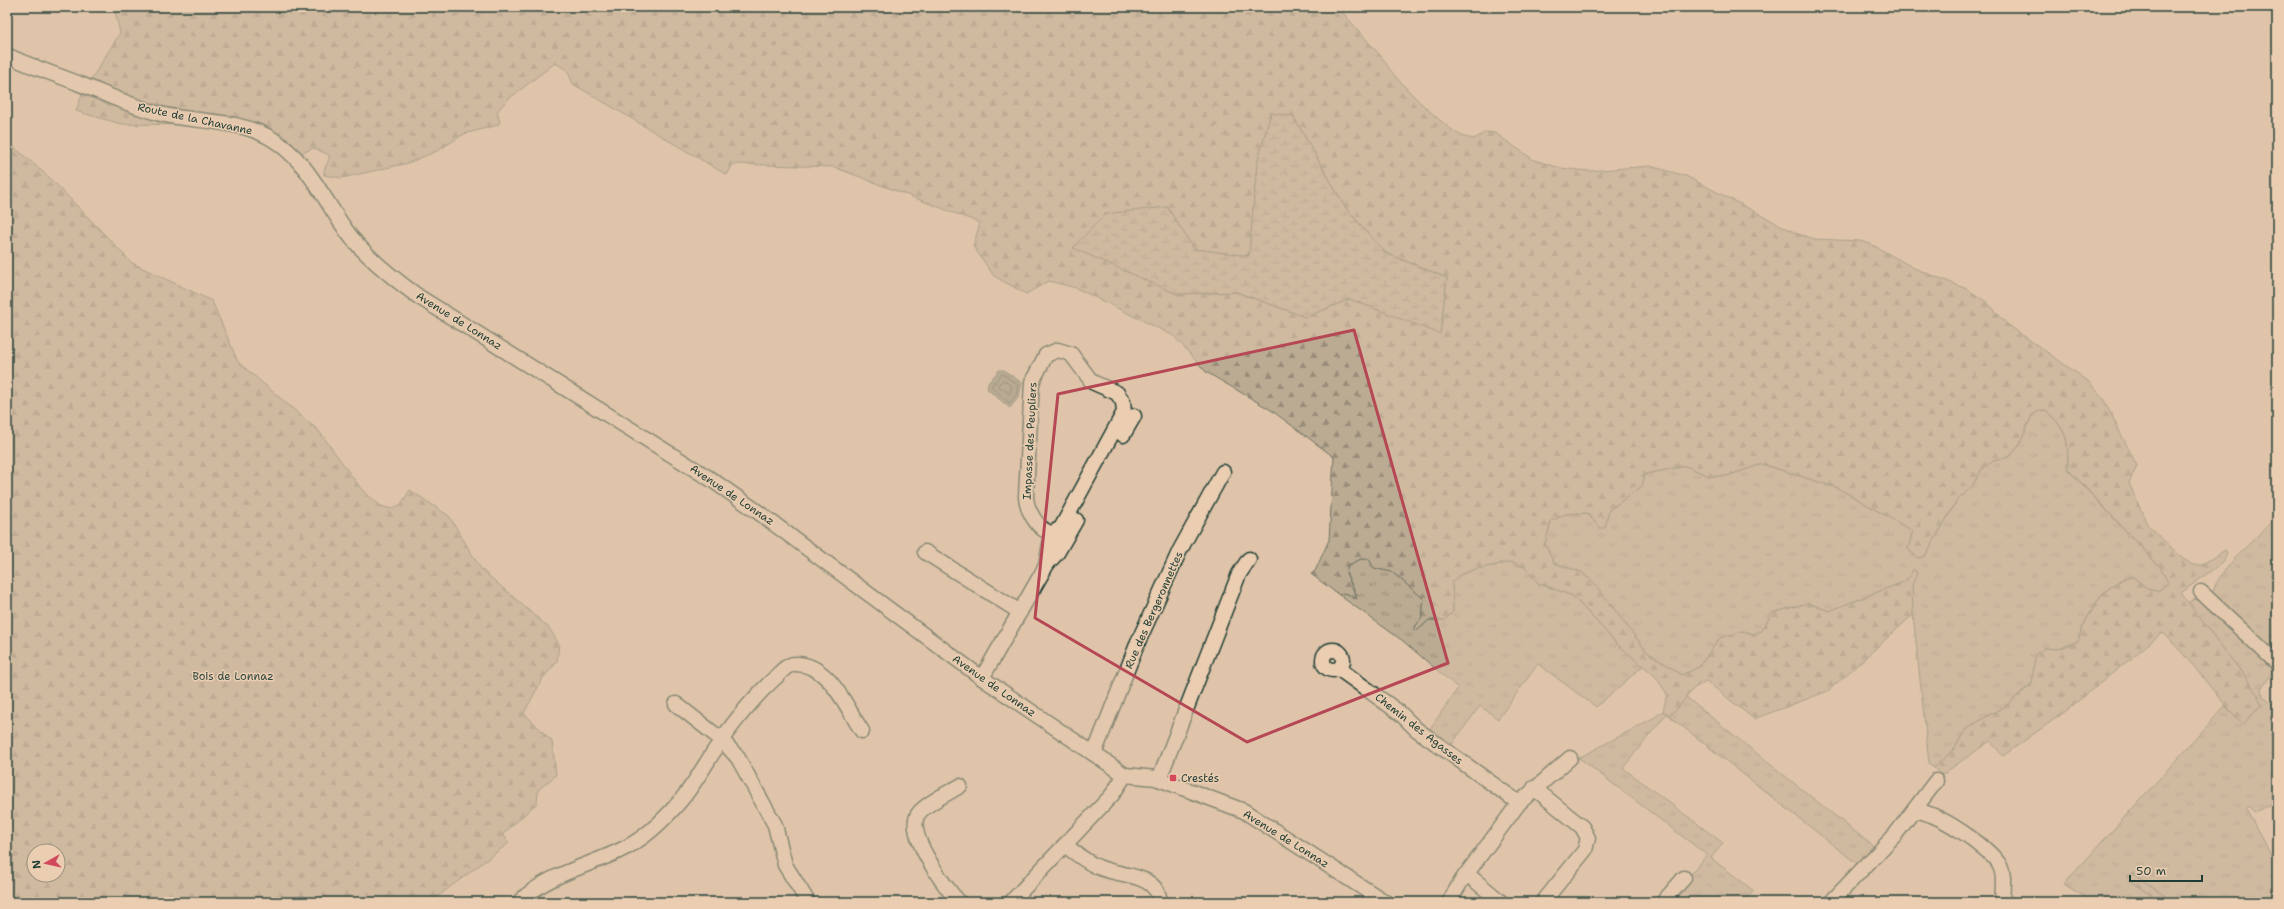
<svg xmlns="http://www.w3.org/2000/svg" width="2284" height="909" font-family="'Shantell Sans',sans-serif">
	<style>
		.grass { fill: url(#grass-tufts); stroke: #6e7464 }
		.forest { fill: url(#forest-firs); stroke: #6e7464; fill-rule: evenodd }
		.wetland { fill: url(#wetland-marsh); stroke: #6e7464 }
		.water { fill: url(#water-ripples); stroke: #616c5d }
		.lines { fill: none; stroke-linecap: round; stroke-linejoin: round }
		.shore { stroke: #4b5c4f; stroke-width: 1 }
		.minor-casing { stroke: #1f3d34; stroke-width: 17 }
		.minor { stroke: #ebcdb1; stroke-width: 14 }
		.marked { fill: none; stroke: #b64755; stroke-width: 3; stroke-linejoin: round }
		.poi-dot { fill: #d1495b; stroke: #ebcdb1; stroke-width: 1.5 }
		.labels { text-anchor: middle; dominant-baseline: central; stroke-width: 3; stroke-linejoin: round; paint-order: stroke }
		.street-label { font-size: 11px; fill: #1f3d34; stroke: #ebcdb1 }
		.park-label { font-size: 11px; fill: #2f483e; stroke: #ebcdb1 }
		.poi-label { font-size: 11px; fill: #1f3d34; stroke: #ebcdb1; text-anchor: start }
	</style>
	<defs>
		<pattern id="grass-tufts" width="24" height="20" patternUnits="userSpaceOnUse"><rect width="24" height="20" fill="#bcab93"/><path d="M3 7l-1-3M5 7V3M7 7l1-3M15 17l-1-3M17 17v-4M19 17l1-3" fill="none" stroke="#988c79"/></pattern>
		<pattern id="forest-firs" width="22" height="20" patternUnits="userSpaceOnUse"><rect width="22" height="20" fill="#bcab93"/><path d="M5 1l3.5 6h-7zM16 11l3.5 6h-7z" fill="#988c79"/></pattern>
		<pattern id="wetland-marsh" width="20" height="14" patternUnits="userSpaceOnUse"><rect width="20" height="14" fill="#bcab93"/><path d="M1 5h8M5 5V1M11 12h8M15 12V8" fill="none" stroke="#988c79"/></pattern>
		<pattern id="water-ripples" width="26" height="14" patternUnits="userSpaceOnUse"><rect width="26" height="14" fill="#8d8b78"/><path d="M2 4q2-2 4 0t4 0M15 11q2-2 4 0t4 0" fill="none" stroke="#737363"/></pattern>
	</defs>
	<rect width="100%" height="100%" fill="#dfc4aa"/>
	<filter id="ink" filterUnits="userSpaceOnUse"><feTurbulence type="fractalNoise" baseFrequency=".025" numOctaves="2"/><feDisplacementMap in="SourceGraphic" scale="8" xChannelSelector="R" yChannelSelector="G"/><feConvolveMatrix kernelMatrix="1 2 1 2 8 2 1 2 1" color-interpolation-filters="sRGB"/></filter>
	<g filter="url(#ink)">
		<g class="grass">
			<path d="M2046,410c23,23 22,29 22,60l93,98 8,15 -11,8 -9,-1 -16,-13c-28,3 -48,39 -55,64l-19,8 -15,-1 -12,35 -24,21 -42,25 -12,20 -20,19 -5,-5 -16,-148 -1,-30 4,-13 -3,-2 -7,11 -77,30 -21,-8 -36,10 -10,18 -9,3 -10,-3 -23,7 -21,29 -17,8 -35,-23 -53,-69 -13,-11 -27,-9 -9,-19 6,-23 15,-7 21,-1 13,15 9,-18 33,-24 3,-12 41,-8 23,10h18l35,-12 76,24 75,43 -5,18 10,9 7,-2 31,-54 16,-16 10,-17 11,-8 16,-4 10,-11 13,-31 7,-4z"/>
			<path d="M2277,517v140l-64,-61c-3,-19 50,-65 64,-79z"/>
			<path d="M1361,559h8l5,9 18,4 32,27 -2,19 -8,10 4,2 11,-10h16l8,-8 -1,-29 7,-8 17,-6 35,-7 14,5 13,16 35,13 45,49 26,20 -48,42 -58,-43 -40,55 -18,-13 -31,42 -22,-15 31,-45 -55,-47 -64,-46 7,-2 8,6 3,-4 -11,-22 2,-8z"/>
			<path d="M2195,599l8,2 70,70 -11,16 1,10 14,10v93l-23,13 -5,-7 -3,3 31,57v36h-104l-41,-29 -4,5 19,14 10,10h-65l-28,-18 161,-178 18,18 18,-19 -3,-11 -70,-91z"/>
			<path d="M1686,697l192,153 -17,17 -193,-152 8,-5z"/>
			<path d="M1663,711l4,2 -44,55 100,75 -12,15 43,33 -10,11h-76l39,-47 -128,-97 76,-41z"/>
		</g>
		<g class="forest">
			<path d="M114,7h1224l47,54c6,16 61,68 77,75 3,1 8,2 12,3l12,-7 9,1 39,27 26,8 29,3 61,-5 36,10 112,58 17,5 45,2 11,3 43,24 53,21 21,14 19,21 81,57 15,17 34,68 -8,17 18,41 36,35 10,6h8l24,-15 2,3 -4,9 -42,31 77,101 3,11 -18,19c-29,-28 -50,-64 -81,-91l-96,78 -63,45 -13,-15 -48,34 -8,-7 20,-19 12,-20 42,-25 24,-20 3,-29 9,-7 15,1 19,-8c7,-24 27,-61 55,-64l16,13 9,1 10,-8 -7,-15 -93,-99c0,-30 1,-36 -22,-59l-7,1 -7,4 -13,31 -10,11 -16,4 -11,8 -10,17 -16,16 -31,54 -7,2 -10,-9 5,-18 -75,-43 -76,-24 -35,12h-18l-23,-10 -41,8 -3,12 -33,24 -4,18h-5l-13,-15 -21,1 -15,7 -6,23 9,19 27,9 13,11 53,69 35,23 17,-8 21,-29 23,-7 10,3 9,-3 10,-18 36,-10 21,8 77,-30 7,-11 4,2 -5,14 1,29 -85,76 -74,28 -48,-38 -13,8 -17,21 -8,5 -5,-4 4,-17 -12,-18 -37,-31 -45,-49 -35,-13 -13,-16 -14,-5 -35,7 -17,6 -7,8 1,29 -8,8h-16l-11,10 -4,1v-3l8,-10 2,-19 -32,-27 -18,-4 -5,-9h-8l-13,6 -2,8 11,26 -11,-6 -7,2 -28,-21 4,-3 14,-31 5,-83 -63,-47 -65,-38 -32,-36 -98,-48 -27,-7 -23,13 -32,-18 -21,-30 7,-23 -146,-56 -101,-3 -6,11 -154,-91 -6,-14 -12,-7 -49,38 -9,11 3,10 -2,3 -34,9 -27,17 -29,12 -66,15 -18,-3c-1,-8 6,-13 5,-20l-15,-7 -12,5 -40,-27 -141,-2 -45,-13 6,-17 38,-61zM1271,113l22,3 52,91 41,46 61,25 -7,55 -90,-34 -44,18 -70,-25 -59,2 -10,-87 27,42 55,7 8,-92z"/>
			<path d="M7,141l44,38 81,84 80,38 26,61 81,69 43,59 19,16 11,3 9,-5 9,-14 39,26 32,53 68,59 10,16 -2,18 -14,16 -19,35 28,28 4,34 -18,15 -1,13 -34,31 6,9 -79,59h-423zM34,851h24v24h-24z"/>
			<path d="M2132,873l41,29h-16l-10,-10 -20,-14z"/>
		</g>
		<path class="wetland" d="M1271,113l22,3 52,91 40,46 62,25 -7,56 -90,-35 -44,18 -70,-25 -59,2 -104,-46 32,-34 62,-7 27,42 55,7 8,-92z"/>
		<path class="water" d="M999,370h5l18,13 -3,14 -9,11 -23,-19 1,-6z"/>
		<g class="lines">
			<g class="shore">
				<path d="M1002,374l16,11 -2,10 -6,8 -19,-16z"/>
				<path d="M1003,380l9,6 -2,8 -12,-8z"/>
			</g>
			<g class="minor-casing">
				<g id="minor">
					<path d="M7,55c24,12 48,19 73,29 28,11 55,24 85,31 34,7 73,5 104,22 40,23 55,65 82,100 19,23 43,42 68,60l293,183 46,32 224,166 143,97 31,3 88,33 141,91"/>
					<path d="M1123,435l11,-19"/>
					<path d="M925,552l95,60"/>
					<path d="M1047,564l10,-11 19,-33"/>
					<path d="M2201,592l76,71"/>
					<circle cx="1333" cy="660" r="10"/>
					<path d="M1339,669l61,44 16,16 103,74"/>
					<path d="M982,678l64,-112 6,-33 9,-5 63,-116 -1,-10 -6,-9 -25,-11 -21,-28 -13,-4 -12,5 -14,27 -6,114c0,13 12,35 26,37"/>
					<path d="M676,704l46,36 16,18 37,67 10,40 23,37"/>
					<path d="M1094,754l44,-112 42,-92 43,-78"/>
					<path d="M1159,779l80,-205 10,-15"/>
					<path d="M1534,788l48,39 6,11 -3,12 -42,52"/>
					<path d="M1914,811c19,-2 77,37 86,55 6,12 1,23 3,36"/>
					<path d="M1065,845c10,8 21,17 33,22 21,10 59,5 62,35"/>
					<path d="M1467,874l34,28"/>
					<path d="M519,902c29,-28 67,-35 102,-52 24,-11 44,-31 60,-50 16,-19 27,-41 41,-61 16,-22 33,-43 53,-61 5,-5 12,-14 20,-14 34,-1 51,43 67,67"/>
					<path d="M959,902c-14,-15 -51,-65 -42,-86 4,-10 33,-24 43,-30"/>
					<path d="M1011,902l101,-107 13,-20"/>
					<path d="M1449,902l13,-22 57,-77 51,-45"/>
					<path d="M1663,902l21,-24"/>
					<path d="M1831,902l64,-67 41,-54"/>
				</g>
			</g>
			<use href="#minor" class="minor"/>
		</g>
	</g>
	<path d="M0 0H2284V909H0ZM1354,330l94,333 -201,79 -212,-124 23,-224z" fill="#dfc4aa" fill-opacity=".55" fill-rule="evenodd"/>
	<path class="marked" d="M1354,330l94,333 -201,79 -212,-124 23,-224z"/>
	<rect class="poi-dot" x="1169" y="774" width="8" height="8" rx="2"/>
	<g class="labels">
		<g class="street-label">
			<text transform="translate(195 119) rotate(12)">Route de la Chavanne</text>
			<text transform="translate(459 321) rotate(32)">Avenue de Lonnaz</text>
			<text transform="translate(1030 441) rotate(-87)">Impasse des Peupliers</text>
			<text transform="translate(732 495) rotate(34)">Avenue de Lonnaz</text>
			<text transform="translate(1154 610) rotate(-66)">Rue des Bergeronnettes</text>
			<text transform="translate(994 686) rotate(35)">Avenue de Lonnaz</text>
			<text transform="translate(1419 729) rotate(38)">Chemin des Agasses</text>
			<text transform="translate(1286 839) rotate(32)">Avenue de Lonnaz</text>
		</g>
		<g class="park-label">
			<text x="233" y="676">Bois de Lonnaz</text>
		</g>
		<g class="poi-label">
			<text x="1181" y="778">Crestés</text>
		</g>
	</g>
	<rect width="2284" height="909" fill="none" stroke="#ebcdb1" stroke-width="24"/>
	<rect x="12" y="12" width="2260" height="885" fill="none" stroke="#1f3d34" stroke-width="1.5" filter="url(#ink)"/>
	<g transform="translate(46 863) rotate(262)"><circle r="19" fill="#ebcdb1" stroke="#99937f"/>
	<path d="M0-3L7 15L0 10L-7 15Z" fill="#d1495b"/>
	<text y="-6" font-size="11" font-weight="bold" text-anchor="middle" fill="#1f3d34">N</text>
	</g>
	<path d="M2130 875v6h72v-6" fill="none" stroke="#1f3d34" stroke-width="2"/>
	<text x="2136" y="875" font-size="12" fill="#1f3d34" stroke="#ebcdb1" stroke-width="3" paint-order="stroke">50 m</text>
</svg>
